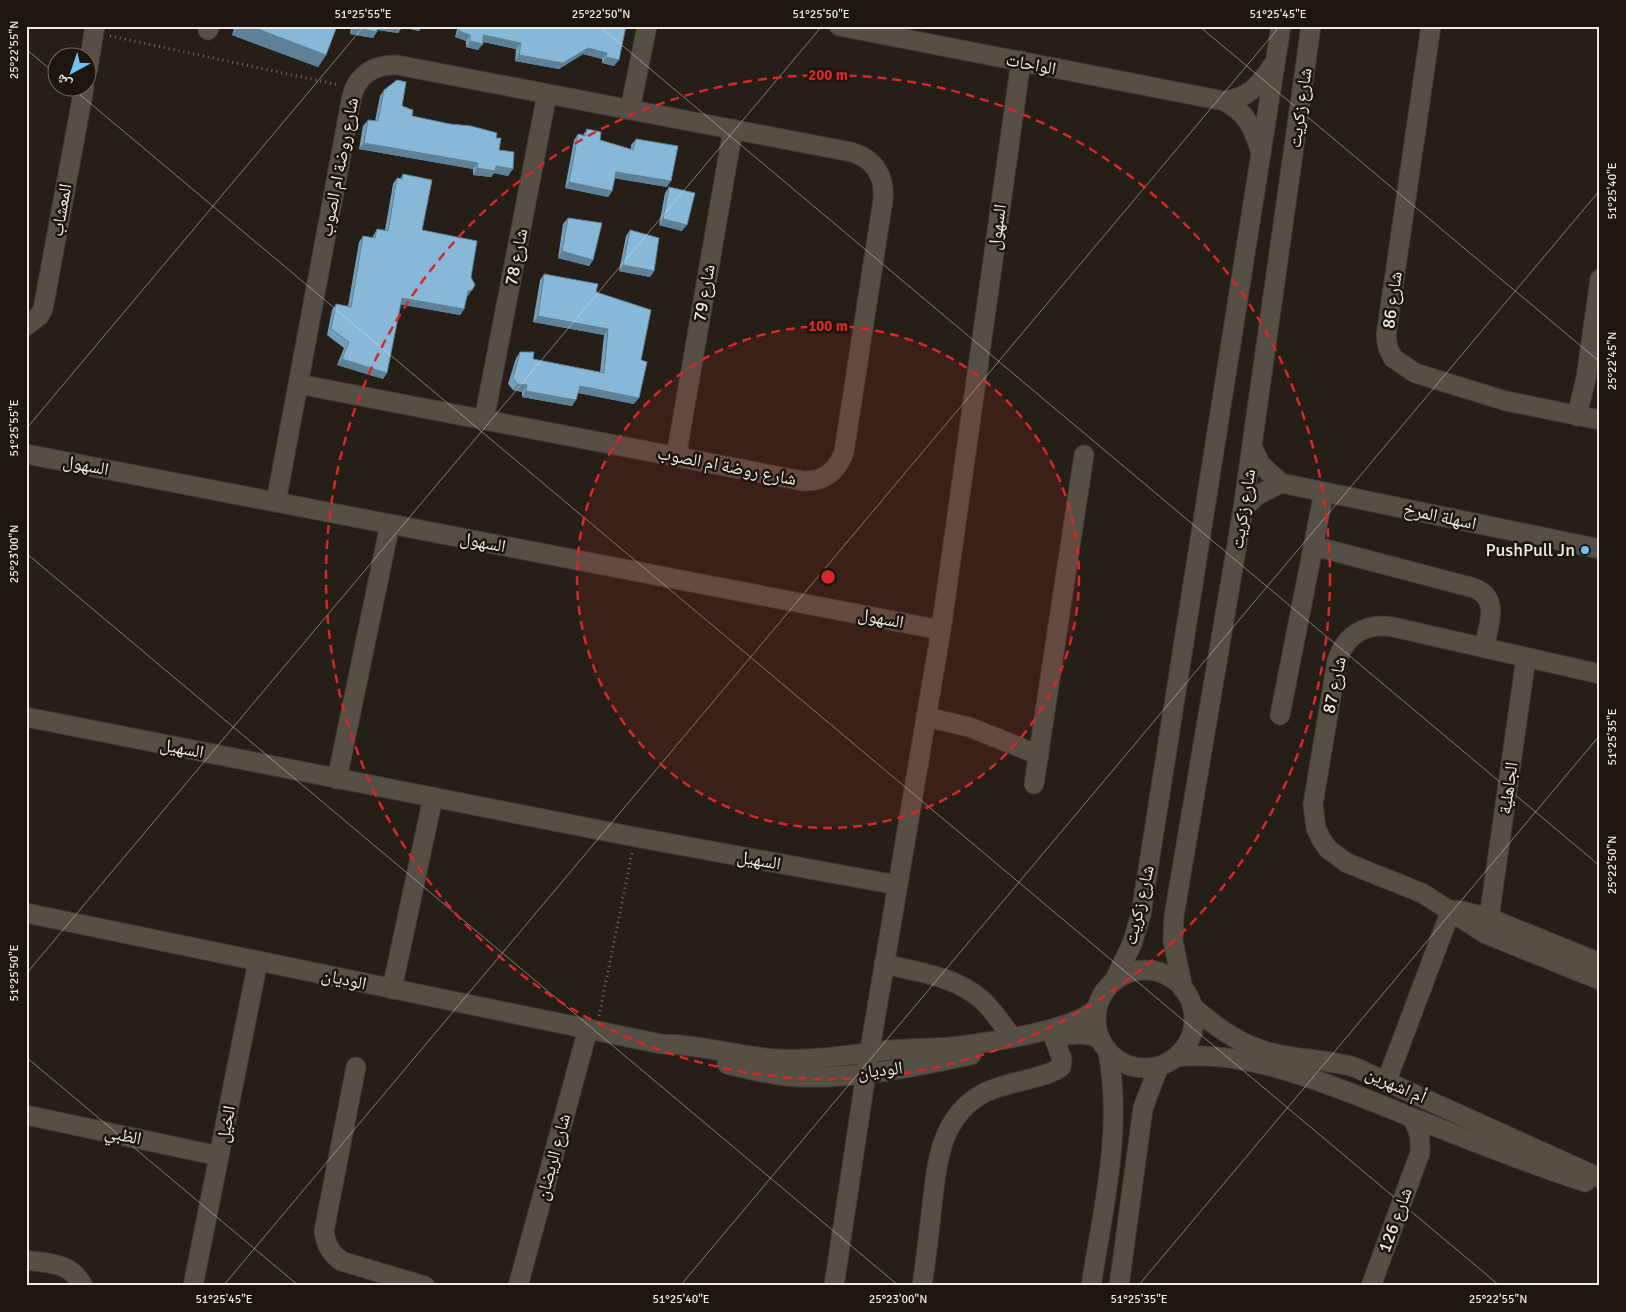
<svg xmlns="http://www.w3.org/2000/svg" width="1626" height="1312" font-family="Signika,'Noto Naskh Arabic',sans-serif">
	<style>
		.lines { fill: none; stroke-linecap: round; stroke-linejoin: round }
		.minor-casing { stroke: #3f3a34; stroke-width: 21 }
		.path { stroke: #726d66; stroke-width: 3; stroke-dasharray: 1 4; stroke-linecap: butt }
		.minor { stroke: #564f45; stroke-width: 19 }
		.wall { fill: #749eba }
		.shaded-wall { fill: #5e8197 }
		.building { fill: #87b8d8; stroke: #5e8197 }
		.ticks { fill: none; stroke: #ede9e4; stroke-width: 1; stroke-opacity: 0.45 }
		.ring { fill: none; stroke: #d62828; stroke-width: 2.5; stroke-dasharray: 9 6 }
		.poi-dot { fill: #70c1f4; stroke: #1c160e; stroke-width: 2 }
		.labels { text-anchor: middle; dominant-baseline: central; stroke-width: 5; stroke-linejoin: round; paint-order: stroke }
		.street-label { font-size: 18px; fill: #ede9e4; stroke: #1c160e }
		.poi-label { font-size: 18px; fill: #ede9e4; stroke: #1c160e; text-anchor: end }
		.centre { fill: #d62828; stroke: #1c160e; stroke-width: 2.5 }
		.ring-label { font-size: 15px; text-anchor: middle; font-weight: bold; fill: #d62828; stroke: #1c160e; stroke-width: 5; stroke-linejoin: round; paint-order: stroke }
		.neatline { fill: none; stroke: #ede9e4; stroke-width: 2 }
		.ticks-label { font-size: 12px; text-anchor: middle; fill: #ede9e4 }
	</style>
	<rect width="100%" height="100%" fill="#251f17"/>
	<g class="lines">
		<g class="minor-casing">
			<g id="minor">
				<path d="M839,26l385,75c23,11 30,29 37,52"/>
				<path d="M1431,26l-45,310 2,12 5,10 22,15 91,28 94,19"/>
				<path d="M208,30l2,-4"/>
				<path d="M88,68l7,-42"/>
				<path d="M1224,101c24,-3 36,-16 49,-36"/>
				<path d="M630,110l17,-84"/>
				<path d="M26,326l13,-10 4,-7 41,-221"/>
				<path d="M1577,416l9,-38 14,-99"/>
				<path d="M484,420l63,-326"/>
				<path d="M1253,449l8,16 20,18 319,66"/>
				<path d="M26,454l915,176"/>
				<path d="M676,457l57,-328"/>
				<path d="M276,502l76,-406c5,-21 23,-32 45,-31l454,87c24,7 34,24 32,48l-39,252c-7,20 -21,30 -41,29l-505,-97"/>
				<path d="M1243,509l13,-13 25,-13"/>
				<path d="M1314,546l160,42c27,10 14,39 10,60"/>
				<path d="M1600,674l-207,-47c-27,-5 -48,8 -56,34l-24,143 3,24 5,11 7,10 19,14 75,30 64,41 114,46"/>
				<path d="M1280,715l44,-223"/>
				<path d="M26,717l609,120 262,48"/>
				<path d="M926,717l43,10 70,28"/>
				<path d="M337,779l53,-255"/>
				<path d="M1034,784l50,-329"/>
				<path d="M26,913l635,131c40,0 78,13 117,15 38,2 76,-5 114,-9 22,-2 45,-1 68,-4 31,-4 118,-16 137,-39"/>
				<path d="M1489,918l37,-260"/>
				<path d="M884,964c34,8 71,12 98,36 11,10 20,24 29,36"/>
				<circle cx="1145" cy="1019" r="49"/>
				<path d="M1114,981l18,-37 9,-30 140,-888"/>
				<path d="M392,989l41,-192"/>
				<path d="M1183,989l-10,-48 1,-25 69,-407 68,-483"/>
				<path d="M1192,1006c27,24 54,43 90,49 24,5 48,5 72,12l246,111"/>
				<path d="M1054,1038c15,-4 33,-6 46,1"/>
				<path d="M1176,1057c73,-9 168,33 235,60 58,23 115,46 174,65"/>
				<path d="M727,1064c23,6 47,12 71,13 58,2 117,-10 173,-22"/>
				<path d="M356,1067l-32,164c2,13 6,22 17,30l84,25"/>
				<path d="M1387,1080l64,-170 11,1 27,7 111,45"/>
				<path d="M26,1115l193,41"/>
				<path d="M26,1260c24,4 45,2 57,26"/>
				<path d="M193,1286l65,-325"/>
				<path d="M518,1286l70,-257"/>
				<path d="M834,1286l32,-213 75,-443 80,-569"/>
				<path d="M922,1286c4,-27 7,-53 10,-80 5,-43 8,-88 50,-112 20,-12 64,-15 79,-27l1,-8 -8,-21"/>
				<path d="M1091,1286c12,-77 32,-157 17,-234"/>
				<path d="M1119,1286l24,-178 16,-42"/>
				<path d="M1371,1286l49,-133c1,-13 0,-25 -9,-36"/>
			</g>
		</g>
		<g class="path">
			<path d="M110,36l229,49"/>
			<path d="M599,1016l33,-163"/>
		</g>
		<use href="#minor" class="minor"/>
	</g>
	<g class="wall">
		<path d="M235,26h102l-11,29 -8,12 -86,-32z"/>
		<path d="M351,26h71l-3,5 -17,-4 -4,6 -21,-3 -4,8 -23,-4z"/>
		<path d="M458,26h168l-12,40 -12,-3v-4l-19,-5 -24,15 -44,-8 1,-12 -33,-7 -5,8 -12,-3v-6l-11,-4z"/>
		<path d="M384,90l28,26 84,22 3,12 9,26 -14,-3 -3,4 -18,-2v-6l-114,-20 4,-23 5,-6 7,1 5,-25z"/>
		<path d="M587,129l13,11 31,9v-4l5,-6 31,48 -52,-9 -3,13 -4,6 -43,-9 9,-48 4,-6 5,1z"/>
		<path d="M403,174l19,56 49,47 -3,19 -1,1 -3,12 -4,6 -60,-11 -13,69 -4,6 -46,-14 7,-17 -17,-13 5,-25 4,-6 12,2 11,-64 4,-6 9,2 5,-9 8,1 8,-46 4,-6 3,1z"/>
		<path d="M669,187l13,44 -23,-6 6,-32z"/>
		<path d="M568,218l25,42 -4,6 -31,-8 5,-34z"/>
		<path d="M630,230l24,41 -4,6 -31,-6 7,-35z"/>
		<path d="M544,274l52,18 45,68 -7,44 -56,-11 -6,13 -50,-9v-5l-9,-2 -5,-6 8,-26 4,-6 13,7 67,13 4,-37 -71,-13 7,-42z"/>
	</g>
	<g class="shaded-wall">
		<path d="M238,26h12l76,29 -8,12 -86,-32z"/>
		<path d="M374,26h48l-3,5 -17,-4 -4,6 -26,-4z"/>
		<path d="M354,27l23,5 -4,6 -23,-4z"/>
		<path d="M459,31l11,4 -4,6 -11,-4z"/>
		<path d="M483,35l38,8 -5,6 -37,-8z"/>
		<path d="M470,41l13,3 -5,6 -12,-3z"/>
		<path d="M588,48l19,5 -5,6 -19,-5 -24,15 -44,-8 4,-6z"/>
		<path d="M606,57l13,3 -5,6 -12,-3z"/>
		<path d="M364,143l114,20 -5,6 -114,-20z"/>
		<path d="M496,166l17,3 -5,7 -14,-3 -3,4 -18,-2 4,-7z"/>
		<path d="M616,172l55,9 -4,6 -55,-9z"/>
		<path d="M569,182l43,9 -4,6 -43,-9z"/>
		<path d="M663,219l24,6 -5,6 -23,-6z"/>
		<path d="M562,251l31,9 -4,6 -31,-8z"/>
		<path d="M623,265l31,6 -4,6 -31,-6z"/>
		<path d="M472,290l-4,6 -4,1 4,-6z"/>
		<path d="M402,298l62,11 -4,6 -63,-11z"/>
		<path d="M538,316l70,13 -4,6 -71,-13z"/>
		<path d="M342,359l45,14 -4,6 -46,-14z"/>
		<path d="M517,384l10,1 -5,7 -9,-2z"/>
		<path d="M580,386l59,12 -5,6 -59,-12z"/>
		<path d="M526,391l50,9 -4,6 -50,-9z"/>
	</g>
	<g class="building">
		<path d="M250,26h87l-11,29z"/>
		<path d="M354,26h23v6l-23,-5z"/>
		<path d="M460,26h166l-7,34 -13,-3 1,-4 -19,-5 -25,15 -44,-8 2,-12 -38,-8v9l-13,-3v-6l-11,-4z"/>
		<path d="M397,80l9,2 -4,24 11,4 -1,6 38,8 21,2 26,7 -1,5h5l-2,12 15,2 -1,17 -17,-3 -1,5 -18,-3 1,-5 -114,-20 4,-23 10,1 6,-31z"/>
		<path d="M587,129l14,3 -1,8 33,10 3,-11 42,7 -7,35 -55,-9 -4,19 -43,-9 9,-48 7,2z"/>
		<path d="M403,174l29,6 -10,50 55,11 -6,36 4,8 -3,5 -4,1 -4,18 -62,-11 -15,75 -45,-14 7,-17 -18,-13 5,-25 15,3 12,-71 12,2 2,-9 11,2 9,-53 5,1z"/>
		<path d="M669,187l26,6 -8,32 -24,-6z"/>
		<path d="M568,218l34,5 -9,37 -31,-9z"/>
		<path d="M630,230l29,8 -5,33 -31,-6z"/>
		<path d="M544,274l54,10 -2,8 55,18 -10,50 6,2 -8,36 -59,-12 -4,14 -50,-9 1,-6 -10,-1 -4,-6 7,-26h14l-1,7 71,14 4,-44 -70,-13z"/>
	</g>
	<path class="ticks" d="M599,26l1001,840M1199,26l401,336M26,49l32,27M72,88l1428,1198M26,429l338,-403M26,553l873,733M26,974l796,-948M26,1057l273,229M223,1286l1057,-1260M680,1286l920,-1096M1138,1286l462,-551M1596,1286l4,-5"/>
	<circle cx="828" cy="577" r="251" fill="#d62828" fill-opacity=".12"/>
	<g class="ring">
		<circle cx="828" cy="577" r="251"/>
		<circle cx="828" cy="577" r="502"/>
	</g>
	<circle class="poi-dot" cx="1585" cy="550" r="5"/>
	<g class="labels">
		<g class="street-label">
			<text transform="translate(1031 64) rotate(11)">الواحات</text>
			<text transform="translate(1300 108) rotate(-82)">شارع زكريت</text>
			<text transform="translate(339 167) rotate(-79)">شارع روضة ام الصوب</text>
			<text transform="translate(61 210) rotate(-80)">المعشاب</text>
			<text transform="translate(997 227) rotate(-82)">السهول</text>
			<text transform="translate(516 257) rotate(-79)">شارع 78</text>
			<text transform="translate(704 293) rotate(-80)">شارع 79</text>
			<text transform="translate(1392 300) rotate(-82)">شارع 86</text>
			<text transform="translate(86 465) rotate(11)">السهول</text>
			<text transform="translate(727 466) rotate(11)">شارع روضة ام الصوب</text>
			<text transform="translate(1243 509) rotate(-81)">شارع زكريت</text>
			<text transform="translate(1440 516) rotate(12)">اسهلة المرخ</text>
			<text transform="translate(483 542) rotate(11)">السهول</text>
			<text transform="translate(881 618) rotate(11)">السهول</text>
			<text transform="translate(1334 685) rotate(-78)">شارع 87</text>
			<text transform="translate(182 748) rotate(11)">السهيل</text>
			<text transform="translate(1508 788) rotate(-82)">الجاهلية</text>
			<text transform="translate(759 860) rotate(10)">السهيل</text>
			<text transform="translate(1139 905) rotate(-77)">شارع زكريت</text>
			<text transform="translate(344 979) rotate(12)">الوديان</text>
			<text transform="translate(880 1070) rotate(-7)">الوديان</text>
			<text transform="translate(1396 1085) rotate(24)">أم اشهرين</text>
			<text transform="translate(226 1124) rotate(-79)">الخيل</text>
			<text transform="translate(123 1135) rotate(12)">الظبي</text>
			<text transform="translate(553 1157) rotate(-75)">شارع الريضان</text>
			<text transform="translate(1395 1220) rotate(-70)">شارع 126</text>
		</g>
		<g class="poi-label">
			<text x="1575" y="550">PushPull Jn</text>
		</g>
	</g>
	<circle cx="828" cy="577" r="8" class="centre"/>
	<g class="ring-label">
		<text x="828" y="80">200 m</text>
		<text x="828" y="331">100 m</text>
	</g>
	<rect width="1626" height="1312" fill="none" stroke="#1c160e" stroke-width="55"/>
	<g transform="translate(72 72) rotate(220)"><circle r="24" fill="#1c160e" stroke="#706a64"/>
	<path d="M0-4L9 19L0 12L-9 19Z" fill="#70c1f4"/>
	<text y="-8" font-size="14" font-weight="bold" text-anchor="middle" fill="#ede9e4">ش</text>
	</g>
	<rect x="28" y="28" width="1570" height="1256" class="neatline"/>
	<g class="ticks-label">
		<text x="363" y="18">51°25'55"E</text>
		<text x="601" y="18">25°22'50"N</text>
		<text x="821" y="18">51°25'50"E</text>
		<text x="1278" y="18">51°25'45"E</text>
		<text transform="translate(14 50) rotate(-90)" y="4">25°22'55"N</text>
		<text transform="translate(1612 191) rotate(-90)" y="4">51°25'40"E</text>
		<text transform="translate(1612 361) rotate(-90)" y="4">25°22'45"N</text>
		<text transform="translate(14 428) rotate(-90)" y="4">51°25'55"E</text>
		<text transform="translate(14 554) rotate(-90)" y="4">25°23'00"N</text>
		<text transform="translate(1612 737) rotate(-90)" y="4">51°25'35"E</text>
		<text transform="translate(1612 865) rotate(-90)" y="4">25°22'50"N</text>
		<text transform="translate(14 973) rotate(-90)" y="4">51°25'50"E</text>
		<text x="224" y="1303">51°25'45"E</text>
		<text x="681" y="1303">51°25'40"E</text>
		<text x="898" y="1303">25°23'00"N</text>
		<text x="1139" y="1303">51°25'35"E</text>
		<text x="1498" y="1303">25°22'55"N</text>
	</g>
</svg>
